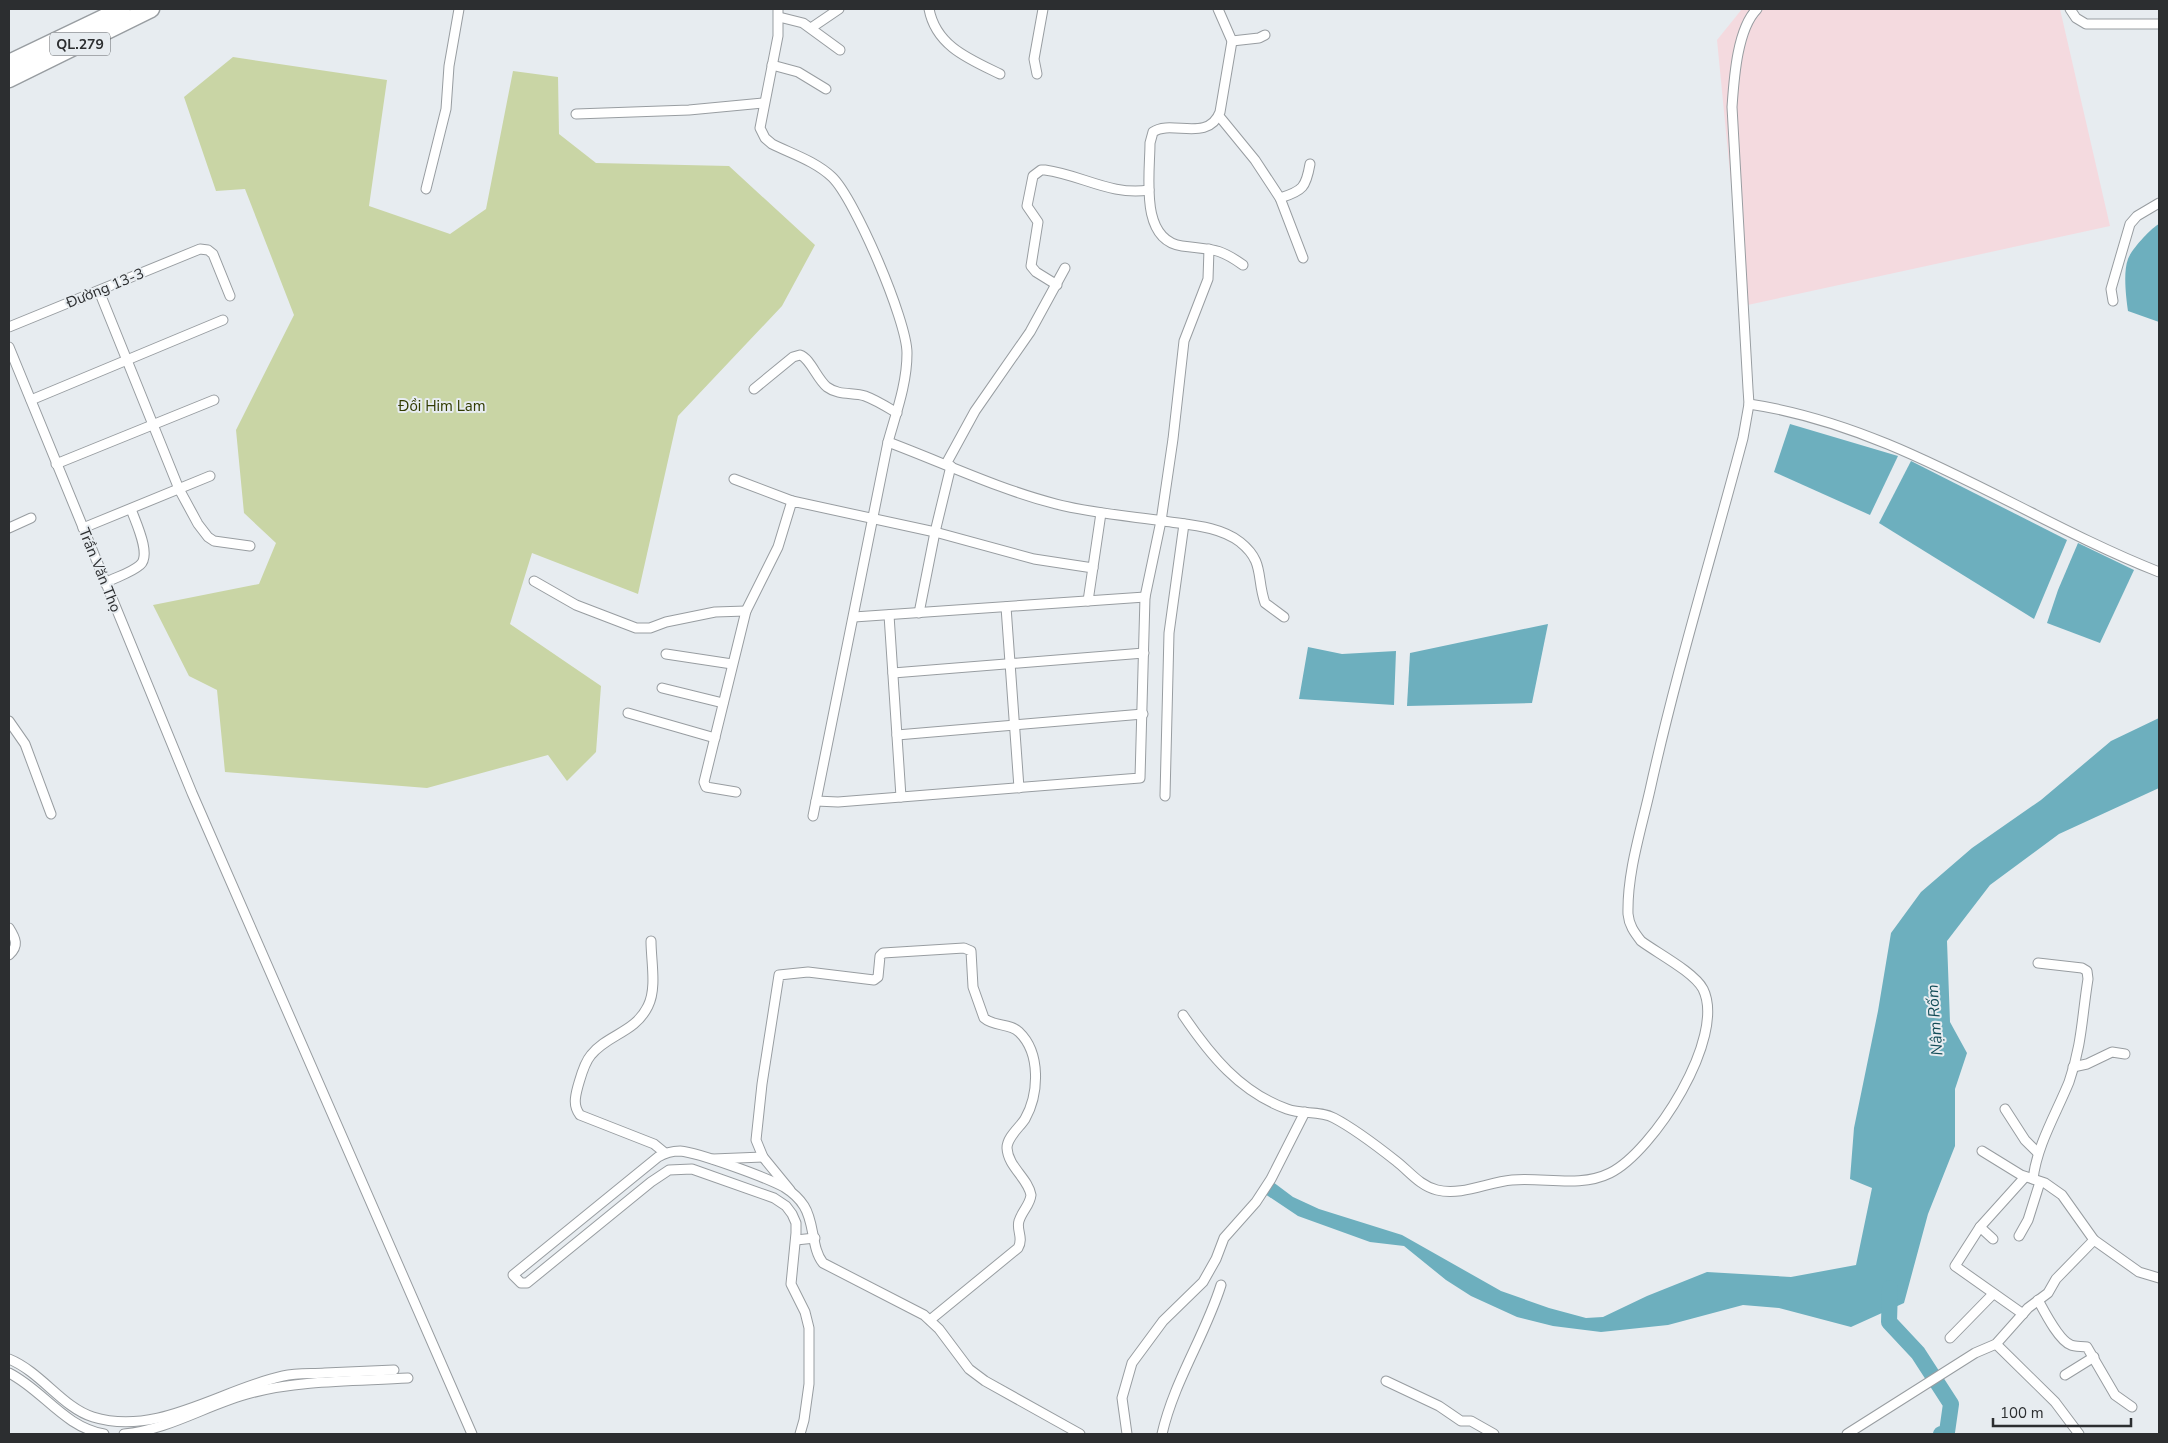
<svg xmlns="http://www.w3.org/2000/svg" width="2168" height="1443" font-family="'Nunito Sans',sans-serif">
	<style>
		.industrial { fill: #f4dadf }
		.green { fill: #c9d5a5 }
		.water { fill: #6dafbe }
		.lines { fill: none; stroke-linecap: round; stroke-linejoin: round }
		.river { stroke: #6dafbe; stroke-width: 16 }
		.street-casing { stroke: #989da1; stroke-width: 11 }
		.highway-casing { stroke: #989da1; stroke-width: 19 }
		.street { stroke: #fff; stroke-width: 9 }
		.highway { stroke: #fff; stroke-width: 16 }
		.labels { text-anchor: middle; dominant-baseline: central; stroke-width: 4; stroke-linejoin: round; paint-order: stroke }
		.shield { fill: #e7ecf0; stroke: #64676a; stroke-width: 1 }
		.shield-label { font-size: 14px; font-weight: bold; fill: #2c2e30 }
		.street-label { font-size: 15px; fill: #2c2e30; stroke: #e7ecf0 }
		.park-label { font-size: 15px; fill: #313b00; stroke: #e7ecf0 }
		.water-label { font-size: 16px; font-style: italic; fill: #134d58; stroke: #e7ecf0 }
	</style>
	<rect width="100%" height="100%" fill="#e7ecf0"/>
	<path class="industrial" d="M1742,9h318l50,217 -367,80 -26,-266z"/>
	<path class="green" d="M233,57l154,23 -18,126 81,28 36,-25 27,-138 45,6 1,57 37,29 133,3 86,79 -33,61 -104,110 -40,178 -106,-41 -22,71 91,62 -5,66 -29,29 -19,-26 -121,33 -202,-16 -8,-82 -28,-14 -36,-71 106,-21 17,-41 -32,-30 -8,-83 58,-115 -49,-126 -29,2 -32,-94z"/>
	<g class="water">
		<path d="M2159,224v98l-31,-11c-2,-14 -5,-39 0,-52 3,-9 23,-31 31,-35z"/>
		<path d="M1790,424l108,32 -28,59 -96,-43z"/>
		<path d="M1911,461l156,79 -33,79 -155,-96z"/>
		<path d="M2078,543l56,27 -34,73 -53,-20 11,-33z"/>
		<path d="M1548,624l-16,79 -125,3 3,-53z"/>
		<path d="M1308,647l34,7 54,-3 -2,54 -95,-6z"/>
		<path d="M2159,718v70l-100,46 -69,51 -43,56 3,81 17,31 -12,36v57l-27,68 -24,89 -53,24 -72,-19 -36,-3 -75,20 -67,7 -48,-6 -36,-9 -46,-21 -25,-16 -42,-34 -34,-4 -72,-26 -33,-22 8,-12 20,15 26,12 83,26 99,56 48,17 37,10 17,-1 44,-21 60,-24 84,5 65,-12 16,-77 -22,-9 4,-51 24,-117 13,-78 30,-41 51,-44 69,-48 70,-59z"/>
	</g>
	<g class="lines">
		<path class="river" d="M1890,1288l-1,34 29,31 33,51 -4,28 -6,2"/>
		<g class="street-casing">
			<g id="street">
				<path d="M778,9v27l-18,92 5,10 7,6c20,10 43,17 60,33 23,22 75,144 75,176 0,31 -11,60 -19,89l-75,374"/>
				<path d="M929,9c7,37 40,50 71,65"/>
				<path d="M1218,9l14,32 -12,71c-12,31 -49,7 -67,20l-3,11c0,32 -11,97 32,103 30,4 36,1 61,19"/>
				<path d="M2070,9l6,9 10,6h73"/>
				<path d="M779,17l24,6 37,27"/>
				<path d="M811,28l28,-19"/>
				<path d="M1232,41l27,-3 6,-3"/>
				<path d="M772,65l26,7 28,17"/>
				<path d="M1037,74l-3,-15 9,-50"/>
				<path d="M576,114l113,-4 74,-7"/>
				<path d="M1219,116l36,44 25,38 23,60"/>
				<path d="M426,189l20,-80 3,-43 10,-57"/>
				<path d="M1280,198c23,-7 26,-11 30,-34"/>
				<path d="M1057,285l-21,-13 -5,-6 7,-44 -11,-16 6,-30 8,-6h4c37,5 66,26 104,20"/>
				<path d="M99,291l80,198 19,35 10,13 6,4 36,5"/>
				<path d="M2113,301l-2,-12 19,-65 7,-8 22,-13"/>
				<path d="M9,327l191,-78 8,1 5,4 17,42"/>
				<path d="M9,347l183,446 280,641"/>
				<path d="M754,389l39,-32 7,-2c10,3 17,24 27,32 12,9 26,5 38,9 11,4 22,11 32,17"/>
				<path d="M31,400l192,-80"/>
				<path d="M1749,404c148,22 273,114 410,168"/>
				<path d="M888,442c56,21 110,47 168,62 35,9 72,12 108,17 25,4 55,5 76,21 25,20 16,35 25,61l19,14"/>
				<path d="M56,464l158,-64"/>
				<path d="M946,464l29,-53 55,-79 35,-64"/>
				<path d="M734,479l58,22"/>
				<path d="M9,528l22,-10"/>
				<path d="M83,528l127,-52"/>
				<path d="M534,581l42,24 60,23h14l16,-6 49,-10 31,-1"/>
				<path d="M105,583c11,-6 26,-10 35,-18 12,-10 -5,-44 -9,-56"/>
				<path d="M1088,601l13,-88"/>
				<path d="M1006,607l13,181"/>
				<path d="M919,613l16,-81 16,-66"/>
				<path d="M889,615l12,182"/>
				<path d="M854,617l291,-20"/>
				<path d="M666,654l66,10"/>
				<path d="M893,673l251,-20"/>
				<path d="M662,688l61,15"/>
				<path d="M628,713l87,25"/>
				<path d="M9,721l16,23 26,70"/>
				<path d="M897,735l246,-21"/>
				<path d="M736,792l-30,-5 -2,-5 42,-171 32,-64 14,-46 143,31 99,27 59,9"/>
				<path d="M1165,796l4,-163 15,-109"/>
				<path d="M816,801l22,1 302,-24 5,-181 16,-76 12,-82 11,-98 24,-62 1,-30"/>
				<path d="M9,928c7,11 10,18 0,27"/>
				<path d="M651,941c0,20 6,47 -3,65 -13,27 -40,28 -57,49 -7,8 -10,21 -13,31 -3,11 -5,20 2,29l74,29 11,9"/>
				<path d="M1183,1015c27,40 57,77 104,94 16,6 32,1 47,9 21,11 43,28 62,43 13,10 24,25 41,29 25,6 51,-8 75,-10 32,-3 68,8 98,-7 43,-21 117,-136 93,-184 -9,-17 -46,-36 -62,-48 -7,-9 -12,-16 -13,-27 -1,-41 13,-84 22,-124 26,-118 62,-235 93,-352l6,-34 -1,-15 -16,-282c2,-28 5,-78 25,-98"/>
				<path d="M2073,1067l14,-3 25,-12 13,2"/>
				<path d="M2005,1109l20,31 13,13"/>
				<path d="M1982,1151l39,24 24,8 17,12 32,45 45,32 20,6"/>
				<path d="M713,1159l50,-2"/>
				<path d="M2033,1179c4,-34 23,-65 36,-97 13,-37 13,-66 19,-103l-1,-8 -5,-3 -44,-5"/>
				<path d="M790,1190l-27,-33 -7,-17 6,-56 17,-109 29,-3 66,8 4,-3 2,-21 3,-3 81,-5 7,3 2,36 11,31c10,9 26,5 35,14 22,21 20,62 6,87 -5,8 -18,18 -18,29 1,19 21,30 24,47 -1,10 -9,16 -12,26 -3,9 5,17 -1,27l-88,72"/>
				<path d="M1980,1227l-25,39 68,48"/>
				<path d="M2019,1236l9,-16 12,-38"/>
				<path d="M1993,1239l-13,-12 45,-50"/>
				<path d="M796,1240l19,-2"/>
				<path d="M2038,1300c6,11 21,41 33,45 4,2 11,1 16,2l28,48 17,12"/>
				<path d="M1950,1338l43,-44"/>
				<path d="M1996,1344l59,58 24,32"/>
				<path d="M9,1359c32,13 54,49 84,58 65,20 129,-28 190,-41 14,-3 28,-2 42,-3 23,-1 46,-2 69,-3"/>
				<path d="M9,1373c34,17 55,54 95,61"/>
				<path d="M2065,1375l29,-18"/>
				<path d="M1386,1381l53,25 22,15h10l23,13"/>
				<path d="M124,1434c45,-4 84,-30 127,-41 47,-13 108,-12 157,-15"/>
				<path d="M800,1434l4,-14 5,-36v-56l-4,-16 -14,-28 5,-51v-10l-4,-9 -6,-8 -12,-8 -82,-29 -23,1 -18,12 -124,101h-6l-8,-8 145,-118c7,-4 13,-6 22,-6 20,2 85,26 104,36 8,5 15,11 20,19 11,17 7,42 19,57l101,52 15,14 30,40 16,12 95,53"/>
				<path d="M1127,1434l-5,-36 10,-35 31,-42 40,-39 13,-23 8,-21 32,-36 15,-23 34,-67"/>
				<path d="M1162,1434c12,-53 43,-98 59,-149"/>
				<path d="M1847,1434l128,-81 21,-9 32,-36 20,-15 8,-14 38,-39"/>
			</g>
		</g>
		<g class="highway-casing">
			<g id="highway">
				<path d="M9,63l113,-54"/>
				<path d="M9,79l142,-70"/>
			</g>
		</g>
		<use href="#street" class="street"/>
		<use href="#highway" class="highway"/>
	</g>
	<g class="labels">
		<rect class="shield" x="50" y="32.5" width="60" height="23" rx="4"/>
		<g class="shield-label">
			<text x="80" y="44">QL.279</text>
		</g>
		<g class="street-label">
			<text transform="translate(105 288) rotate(-22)">Đường 13-3</text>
			<text transform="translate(100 570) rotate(68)">Trần Văn Thọ</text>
		</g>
		<g class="park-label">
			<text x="442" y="406">Đồi Him Lam</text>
		</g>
		<g class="water-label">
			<text transform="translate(1935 1020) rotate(-94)">Nậm Rốm</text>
		</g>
	</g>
	<rect width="2168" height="1443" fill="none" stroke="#2c2e30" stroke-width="20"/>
	<path d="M1993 1418v8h138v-8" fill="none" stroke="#2c2e30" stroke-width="2.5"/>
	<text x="2000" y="1418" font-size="15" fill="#2c2e30" stroke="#e7ecf0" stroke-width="4" paint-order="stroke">100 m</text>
</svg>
